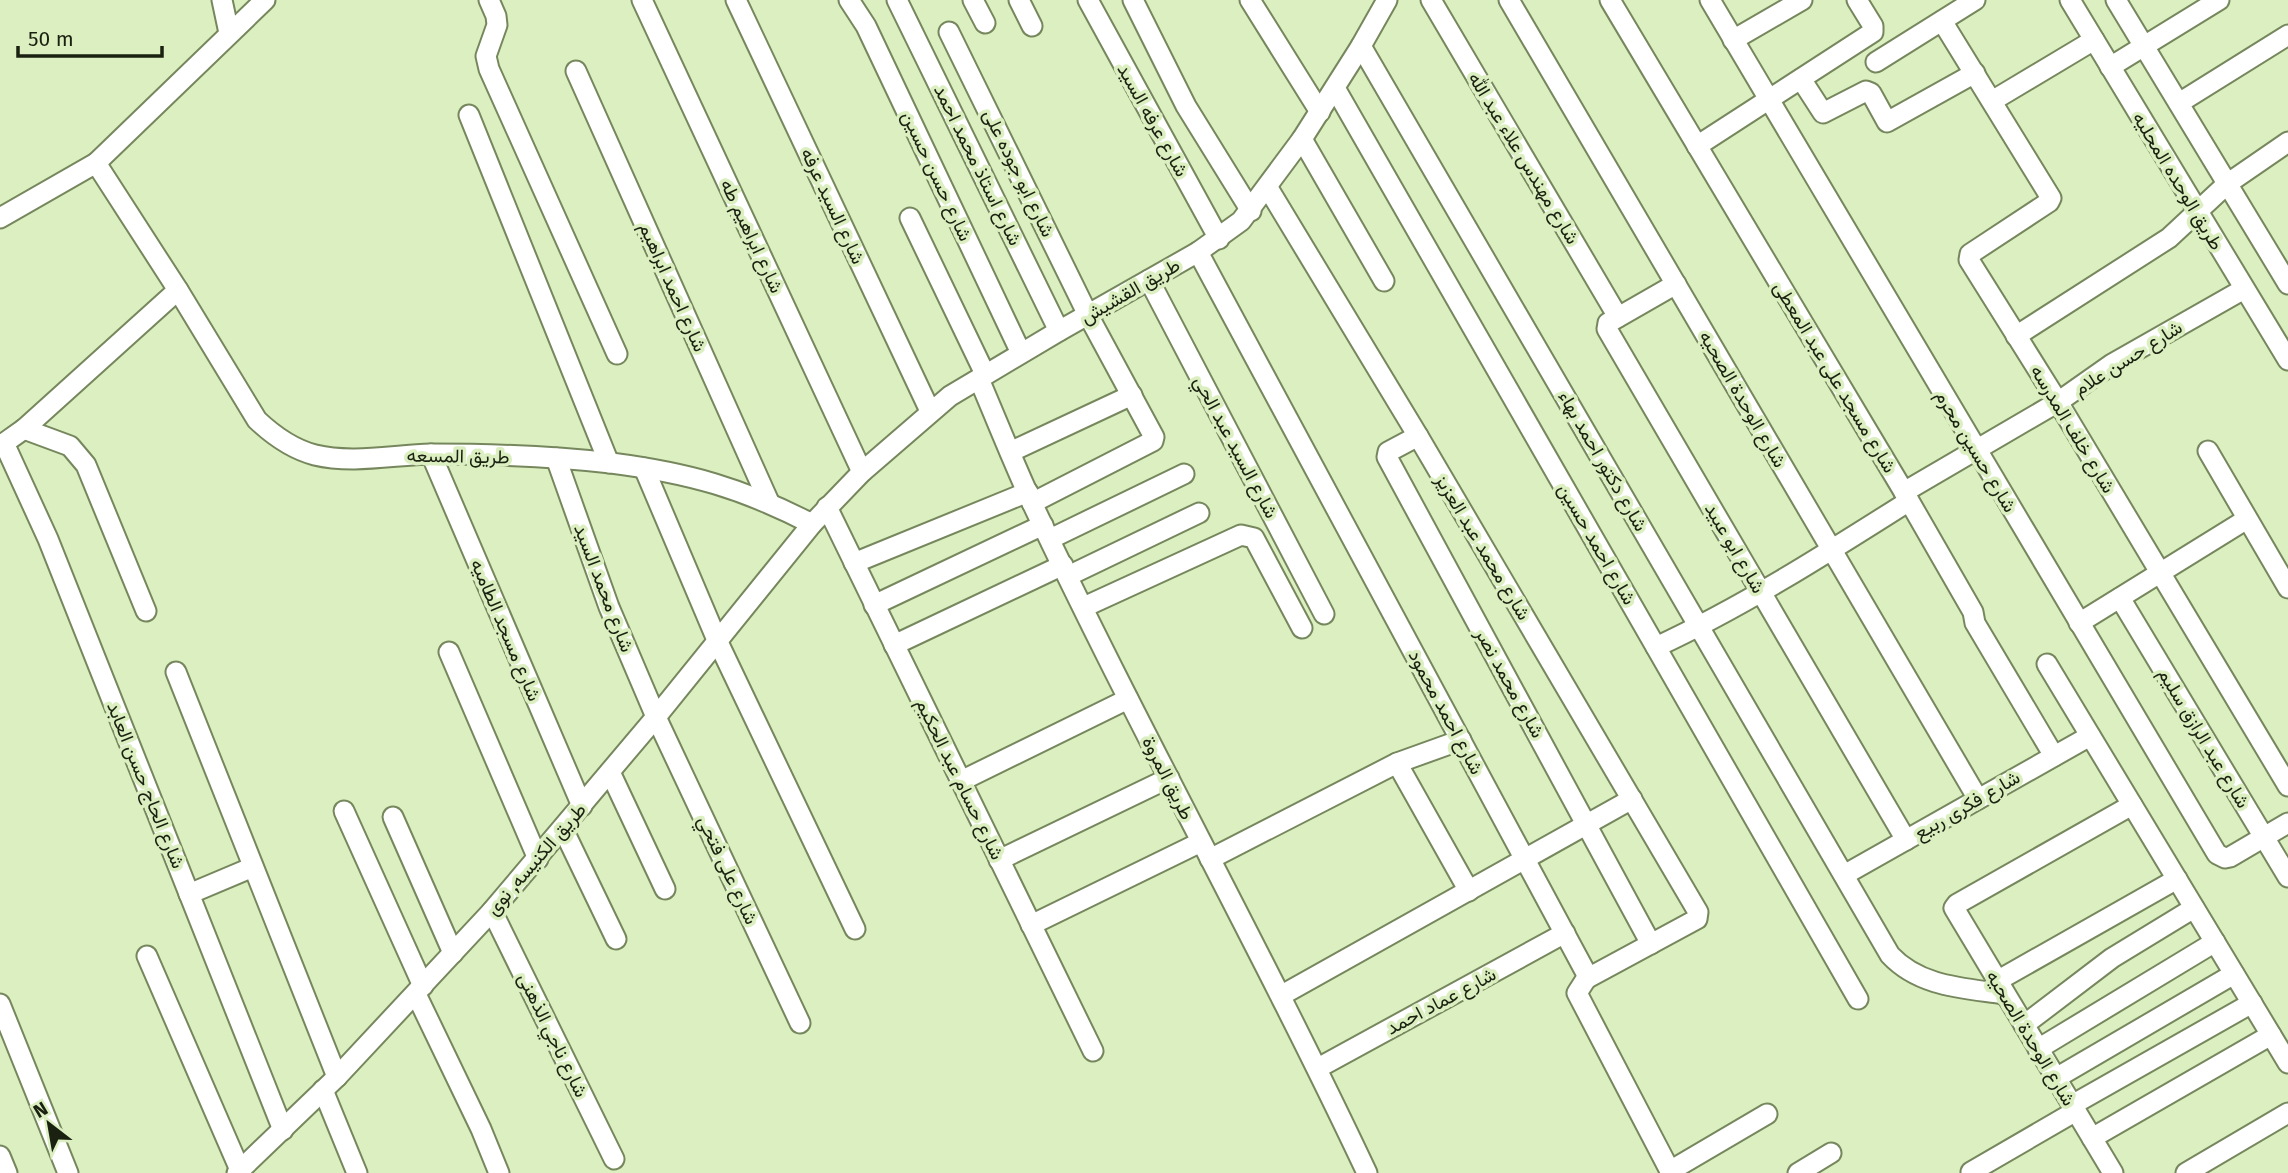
<svg xmlns="http://www.w3.org/2000/svg" width="2288" height="1173" font-family="'Fira Sans',Vazirmatn,sans-serif">
	<style>
		.lines { fill: none; stroke-linecap: round; stroke-linejoin: round }
		.street-casing { stroke: #76875d; stroke-width: 23 }
		.street { stroke: #fff; stroke-width: 19 }
		.labels { text-anchor: middle; dominant-baseline: central; stroke-width: 7; stroke-linejoin: round; paint-order: stroke }
		.street-label { font-size: 19px; fill: #1b2110; stroke: #dbefc1 }
	</style>
	<rect width="100%" height="100%" fill="#dbefc1"/>
	<g class="lines">
		<g class="street-casing">
			<g id="street">
				<path d="M222,0l7,33"/>
				<path d="M489,0l7,16 1,9 -11,31 3,13 128,285"/>
				<path d="M642,0l220,472"/>
				<path d="M736,0l194,411"/>
				<path d="M849,0l17,26 155,327"/>
				<path d="M897,0l162,331"/>
				<path d="M973,0l12,23"/>
				<path d="M1019,0l13,26"/>
				<path d="M1088,0l131,239"/>
				<path d="M1133,0l53,106 65,105"/>
				<path d="M1250,0l70,112"/>
				<path d="M1431,0l187,317"/>
				<path d="M1509,0l469,799"/>
				<path d="M1610,0l294,492 69,120 2,11 79,133"/>
				<path d="M1710,0l507,854 8,4 5,-1 58,-34"/>
				<path d="M2070,0l218,360"/>
				<path d="M2116,0l172,284"/>
				<path d="M1942,21l109,177 -2,4 -79,52 -1,6 89,142 230,384"/>
				<path d="M949,32l139,283 66,122 -1,4 -121,62"/>
				<path d="M1733,40l69,-40"/>
				<path d="M1361,46l529,909c30,32 74,33 114,39"/>
				<path d="M1876,62l99,-62"/>
				<path d="M2110,67l109,-67"/>
				<path d="M576,71l193,431"/>
				<path d="M1801,79l22,34 43,-22 5,2 16,29 88,-49"/>
				<path d="M1335,88l523,911"/>
				<path d="M1992,101l102,-61"/>
				<path d="M2179,103l109,-68"/>
				<path d="M469,115l140,348"/>
				<path d="M1302,139l82,142"/>
				<path d="M1697,146l176,-114v-6l-16,-26"/>
				<path d="M96,163l82,127 79,130c17,16 35,29 58,35 37,9 78,0 116,-1 59,0 121,2 180,9 78,10 131,25 201,61"/>
				<path d="M1268,188l150,248 280,476 -1,7 -111,60"/>
				<path d="M0,218l96,-55 169,-163"/>
				<path d="M910,218l75,156"/>
				<path d="M1198,252l388,721v6l-9,14 94,180"/>
				<path d="M1149,280l175,334"/>
				<path d="M1676,284l-68,39 -1,6 299,511"/>
				<path d="M2016,336l153,-98 58,-54 61,-42"/>
				<path d="M979,379c18,42 35,85 54,126 106,225 228,443 334,668"/>
				<path d="M24,429l46,17 16,19 60,146"/>
				<path d="M1418,436l-30,16 -1,5 264,487"/>
				<path d="M4,443l44,96 235,591"/>
				<path d="M0,446l24,-17 154,-139"/>
				<path d="M2208,451l80,137"/>
				<path d="M1010,452l122,-57"/>
				<path d="M431,454l151,352"/>
				<path d="M556,458l53,149 47,110 144,306"/>
				<path d="M644,468l73,172 138,289"/>
				<path d="M1904,492l154,-90 54,-38 132,-75"/>
				<path d="M827,507l266,544"/>
				<path d="M1050,539l134,-65"/>
				<path d="M854,563l174,-71"/>
				<path d="M1068,576l131,-63"/>
				<path d="M2120,598l168,279"/>
				<path d="M874,605l169,-80"/>
				<path d="M1084,607l157,-72 13,3 48,90"/>
				<path d="M2079,623l168,-104"/>
				<path d="M894,645l169,-80"/>
				<path d="M1656,647c88,-41 171,-94 253,-146"/>
				<path d="M449,652l89,207"/>
				<path d="M2047,664l241,399"/>
				<path d="M176,672l161,405"/>
				<path d="M1397,763l72,128"/>
				<path d="M610,772l55,117"/>
				<path d="M961,781l167,-82"/>
				<path d="M344,811l79,175"/>
				<path d="M393,817l60,136"/>
				<path d="M563,829l53,110"/>
				<path d="M1210,859l187,-96 64,-23"/>
				<path d="M999,860l170,-82"/>
				<path d="M1844,875l246,-139"/>
				<path d="M189,894l64,-27"/>
				<path d="M492,911l122,248"/>
				<path d="M1031,925l170,-83"/>
				<path d="M147,956l93,214"/>
				<path d="M1997,981l180,-102"/>
				<path d="M416,994l65,135 18,44"/>
				<path d="M1282,995l350,-196"/>
				<path d="M0,1004l68,169"/>
				<path d="M2024,1025l88,-67 82,-50"/>
				<path d="M2038,1049l177,-107"/>
				<path d="M1318,1068l247,-135"/>
				<path d="M2056,1078l178,-104"/>
				<path d="M323,1090l34,83"/>
				<path d="M2072,1105l180,-102"/>
				<path d="M2092,1138l179,-103"/>
				<path d="M0,1156l7,17"/>
				<path d="M1670,1171l97,-57"/>
				<path d="M1971,1172l105,-61"/>
				<path d="M237,1173l100,-96 155,-166 164,-194 156,-193 50,-52 88,-76 109,-65 139,-79 43,-31 61,-82 59,-93 26,-46"/>
				<path d="M1798,1173l33,-20"/>
				<path d="M2113,1173l-159,-265 3,-4 175,-99"/>
				<path d="M2186,1173l102,-60"/>
			</g>
		</g>
		<use href="#street" class="street"/>
	</g>
	<g class="labels">
		<g class="street-label">
			<text transform="translate(1153 120) rotate(61)">شارع عرفه السيد</text>
			<text transform="translate(1524 158) rotate(59)">شارع مهندس علاء عبد الله</text>
			<text transform="translate(978 165) rotate(64)">شارع استاذ محمد احمد</text>
			<text transform="translate(1019 173) rotate(64)">شارع ابو جوده على</text>
			<text transform="translate(937 176) rotate(65)">شارع حسن حسين</text>
			<text transform="translate(2178 181) rotate(59)">طريق الوحده المحليه</text>
			<text transform="translate(833 206) rotate(65)">شارع السيد عرفه</text>
			<text transform="translate(752 236) rotate(65)">شارع ابراهيم طه</text>
			<text transform="translate(673 287) rotate(66)">شارع احمد ابراهيم</text>
			<text transform="translate(1130 291) rotate(-30)">طريق القشيش</text>
			<text transform="translate(2128 358) rotate(-32)">شارع حسن علام</text>
			<text transform="translate(1835 377) rotate(59)">شارع مسجد على عبد المعطى</text>
			<text transform="translate(1743 399) rotate(60)">شارع الوحدة الصحيه</text>
			<text transform="translate(2073 429) rotate(59)">شارع خلف المدرسه</text>
			<text transform="translate(1236 447) rotate(62)">شارع السيد عبد الحي</text>
			<text transform="translate(1976 451) rotate(59)">شارع حسين محرم</text>
			<text transform="translate(458 456) rotate(1)">طريق المسعه</text>
			<text transform="translate(1603 461) rotate(60)">شارع دكتور احمد بهاء</text>
			<text transform="translate(1597 544) rotate(60)">شارع احمد حسين</text>
			<text transform="translate(1483 547) rotate(59)">شارع محمد عبد العزيز</text>
			<text transform="translate(1735 548) rotate(60)">شارع ابو عبيد</text>
			<text transform="translate(604 588) rotate(69)">شارع محمد السيد</text>
			<text transform="translate(506 630) rotate(67)">شارع مسجد الطاميه</text>
			<text transform="translate(1510 683) rotate(61)">شارع محمد نصر</text>
			<text transform="translate(1446 712) rotate(62)">شارع احمد محمود</text>
			<text transform="translate(2204 738) rotate(59)">شارع عبد الرازق سليم</text>
			<text transform="translate(1168 778) rotate(63)">طريق المروة</text>
			<text transform="translate(960 779) rotate(64)">شارع حسام عبد الحكيم</text>
			<text transform="translate(146 785) rotate(68)">شارع الحاج حسن العابد</text>
			<text transform="translate(1967 805) rotate(-30)">شارع فكرى ربيع</text>
			<text transform="translate(536 859) rotate(-49)">طريق الكنيسه, نوى</text>
			<text transform="translate(728 870) rotate(65)">شارع على فتحي</text>
			<text transform="translate(1441 1001) rotate(-28)">شارع عماد احمد</text>
			<text transform="translate(553 1035) rotate(64)">شارع ناجي الذهنى</text>
			<text transform="translate(2031 1038) rotate(59)">شارع الوحدة الصحيه</text>
		</g>
	</g>
	<g transform="translate(49 1124) rotate(329)" stroke="#dbefc1" stroke-width="5" paint-order="stroke">
	<path d="M0-5L12 26L0 18L-12 26Z" fill="#1b2110"/>
	<text y="-10" font-size="19" font-weight="bold" text-anchor="middle" fill="#1b2110">N</text>
	</g>
	<path d="M18 46v10h144v-10" fill="none" stroke="#1b2110" stroke-width="3.5"/>
	<text x="28" y="46" font-size="21" fill="#1b2110" stroke="#dbefc1" stroke-width="5" paint-order="stroke">50 m</text>
</svg>
